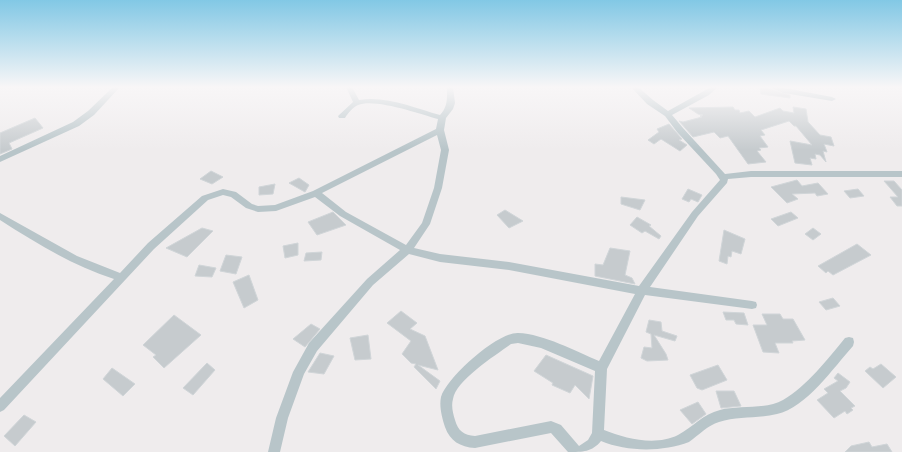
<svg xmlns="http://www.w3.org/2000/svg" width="902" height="452" font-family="Lato,sans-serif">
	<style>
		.building { fill: #c6cbce; stroke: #d0d5d8 }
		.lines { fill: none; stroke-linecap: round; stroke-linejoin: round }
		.minor { fill: #b8c5c9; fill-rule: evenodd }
	</style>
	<rect width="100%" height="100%" fill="#efeced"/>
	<g class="building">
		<path d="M760,87h9l1,2 20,6v3l-29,-4z"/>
		<path d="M733,107l2,3h4l1,3 9,-2 6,6 25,-9 3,3 11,2 -1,-6 13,2 2,13 12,13 11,2 3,9 -10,-2 3,8 -4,-1 3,11 -6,-7 -5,-1 1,5 -6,-1 2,7 -17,-2 -5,-22 22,4 -16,-19h-2l-5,-5 -28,9 4,5 -5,1 8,11 -9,1 2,2 -4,1 9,11 -18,2 -20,-28 -8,2 -6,-6 -21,5 -14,-16 4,1 19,-5 -2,-1 3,-1 -5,-1 -9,-6z"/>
		<path d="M35,118l8,10 -34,15 3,6 -12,5v-21z"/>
		<path d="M669,124l13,15 -3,1 8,5 -7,6 -19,-12 -7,5 -6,-4 11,-8 -2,-3z"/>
		<path d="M211,171l12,6 -11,7 -12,-5z"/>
		<path d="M299,178l10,7 -4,7 -16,-9z"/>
		<path d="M797,180l5,6 16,-3 10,11 -11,2 -2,-3 -23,1 6,5 -11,4 -16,-16z"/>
		<path d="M884,181h10l8,9v16h-5l-7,-9h8z"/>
		<path d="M275,184l-2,10 -14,1v-8z"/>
		<path d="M688,189l14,6 -4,7 -7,-3 -2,3 -7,-3z"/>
		<path d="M858,189l6,7 -14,2 -6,-7z"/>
		<path d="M621,197l24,3 -5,10 -19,-6z"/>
		<path d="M505,210l18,11 -14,7 -12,-13z"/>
		<path d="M333,212l13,13 -29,10 -9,-13z"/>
		<path d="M791,212l7,6 -20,8 -7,-7z"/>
		<path d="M637,217l14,8 -2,1 12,10 -2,3 -14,-8 -3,2 -12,-8z"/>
		<path d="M202,228l11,3 -26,26 -21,-9z"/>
		<path d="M813,228l8,6 -8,6 -8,-6z"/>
		<path d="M724,230l21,9 -4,15 -9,-3 -1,6 -3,-1 -1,8 -8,-3z"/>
		<path d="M298,243v12l-13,3 -2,-12z"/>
		<path d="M857,244l14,11 -38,20 -5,-4 -2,2 -8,-7z"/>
		<path d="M610,248l20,3 -5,24 7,3 3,6 -40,-8v-12l8,1z"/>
		<path d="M322,252l-1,8 -17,1 2,-8z"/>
		<path d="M226,255l16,2 -6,17 -16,-3z"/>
		<path d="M199,265l17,3 -4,9 -17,-1z"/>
		<path d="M249,275l9,25 -14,8 -11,-26z"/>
		<path d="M833,298l7,8 -14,4 -7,-8z"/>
		<path d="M401,311l16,12 -7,6 15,7 13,34 -20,-5 22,16 -4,8 -22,-22 2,-3 -5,-1 -9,-9 9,-13 -24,-18z"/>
		<path d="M723,312l21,1 4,12 -12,-1 -2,-4h-8z"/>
		<path d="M762,314h18l3,5h10l12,21 -13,1 1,2h-18l4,10 -16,-1 -10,-27h14z"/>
		<path d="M174,315l27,20 -37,33 -11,-11 3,-2 -13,-10z"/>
		<path d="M649,320l12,2 1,9 15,5 -2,5 -21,-6 12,19 2,6 -21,1 -6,-3 3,-11 8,1 -1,-14 -5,-2z"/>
		<path d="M311,324l9,5 -15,18 -12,-8z"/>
		<path d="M368,335l3,24 -16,1 -5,-22z"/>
		<path d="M320,353l14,3 -10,18 -16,-2z"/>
		<path d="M546,355l47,21 -4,23 -14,-14 -5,8 -18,-8 1,-2 -19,-12z"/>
		<path d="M207,363l8,7 -22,25 -10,-7z"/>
		<path d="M881,364l15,13 -13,11 -18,-17 5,-4 3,2z"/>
		<path d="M718,365l9,15 -25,10 -5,-2 -7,-13z"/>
		<path d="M112,368l23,16 -12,12 -20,-17z"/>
		<path d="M838,373l12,9 -4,6 -6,3 15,15 -4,2 2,2 -6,4 -2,-3 -11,7 -17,-18 11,-7 -4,-4 14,-8 -4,-3z"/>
		<path d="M716,391h18l7,15 -20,2z"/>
		<path d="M698,402l8,12 -14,10 -12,-14z"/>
		<path d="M24,415l12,7 -21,24 -11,-10z"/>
		<path d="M869,442l3,5 15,-3 5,8h-47l6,-6z"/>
	</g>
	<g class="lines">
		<g class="minor">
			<path d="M113,87h7l-26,28 -15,11 -79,36v-6l73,-34 15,-11z"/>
			<path d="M346,87h6l7,13c26,-5 56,8 81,15 8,-9 7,-16 7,-28h6l2,16 -2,6 -7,9 -2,12 5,20 -7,38 -12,36 -16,24 26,6 69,8 130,24 53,-74 28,-32 -4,-6 -39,-42 -12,-16 -18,-12 -16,-17h7l15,13 15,11 43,-24h7l-9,8 -37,20 11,13 42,46 26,-3h151v6h-151l-23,2 -1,4 -29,33 -48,71 102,14 4,1 1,3 -1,3 -4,1 -107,-14 -38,74 -3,61c22,9 52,16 74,5 15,-8 25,-21 42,-25 18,-5 46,0 63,-10 24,-14 44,-40 62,-62l4,-1 4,1 1,4 -1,4c-19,21 -47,62 -76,68 -19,5 -39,2 -58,8 -11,3 -20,13 -30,20 -26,10 -62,10 -88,-1 -9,11 -18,11 -33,11l-17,-19 -76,15c-15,-1 -25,-7 -30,-21 -3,-9 -6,-21 -4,-30 6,-20 57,-65 77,-64 26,1 57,18 81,28l36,-67 -126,-24 -69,-8 -31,-8 -36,31 -56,66 -13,23 -16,44 -8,34h-12l8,-34 17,-46 16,-29 58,-64 33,-29 -60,-34 -25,-19 -39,14 -18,1 -12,-4 -15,-11 -8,-2 -15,5 -54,49 -150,161 -4,2v-14l114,-119c-41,-13 -78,-36 -114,-59v-7l77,43 43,17 28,-30 54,-47 21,-7 13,3 16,12 6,2 17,-1 38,-14 123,-62 2,-10c-18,-5 -63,-21 -80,-14 -5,2 -10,8 -13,13h-6l-1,-2 15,-14zM437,135l4,15 -7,38 -12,35 -16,22 -60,-33 -24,-19zM518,343l23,5 54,23 -3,62 -4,7 -9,6 -18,-21 -10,-4 -76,15c-11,-1 -17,-5 -20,-16 -2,-7 -4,-14 -2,-21 3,-19 43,-44 58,-55z"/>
			<path d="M770,87h9l53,10 4,2 -4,2 -48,-8 -13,-5z"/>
		</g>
	</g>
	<linearGradient id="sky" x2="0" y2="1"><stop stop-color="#82c8e5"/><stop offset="0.58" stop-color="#f8f6f7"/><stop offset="1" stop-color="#f8f6f7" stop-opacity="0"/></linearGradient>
	<rect width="902" height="150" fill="url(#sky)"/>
</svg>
